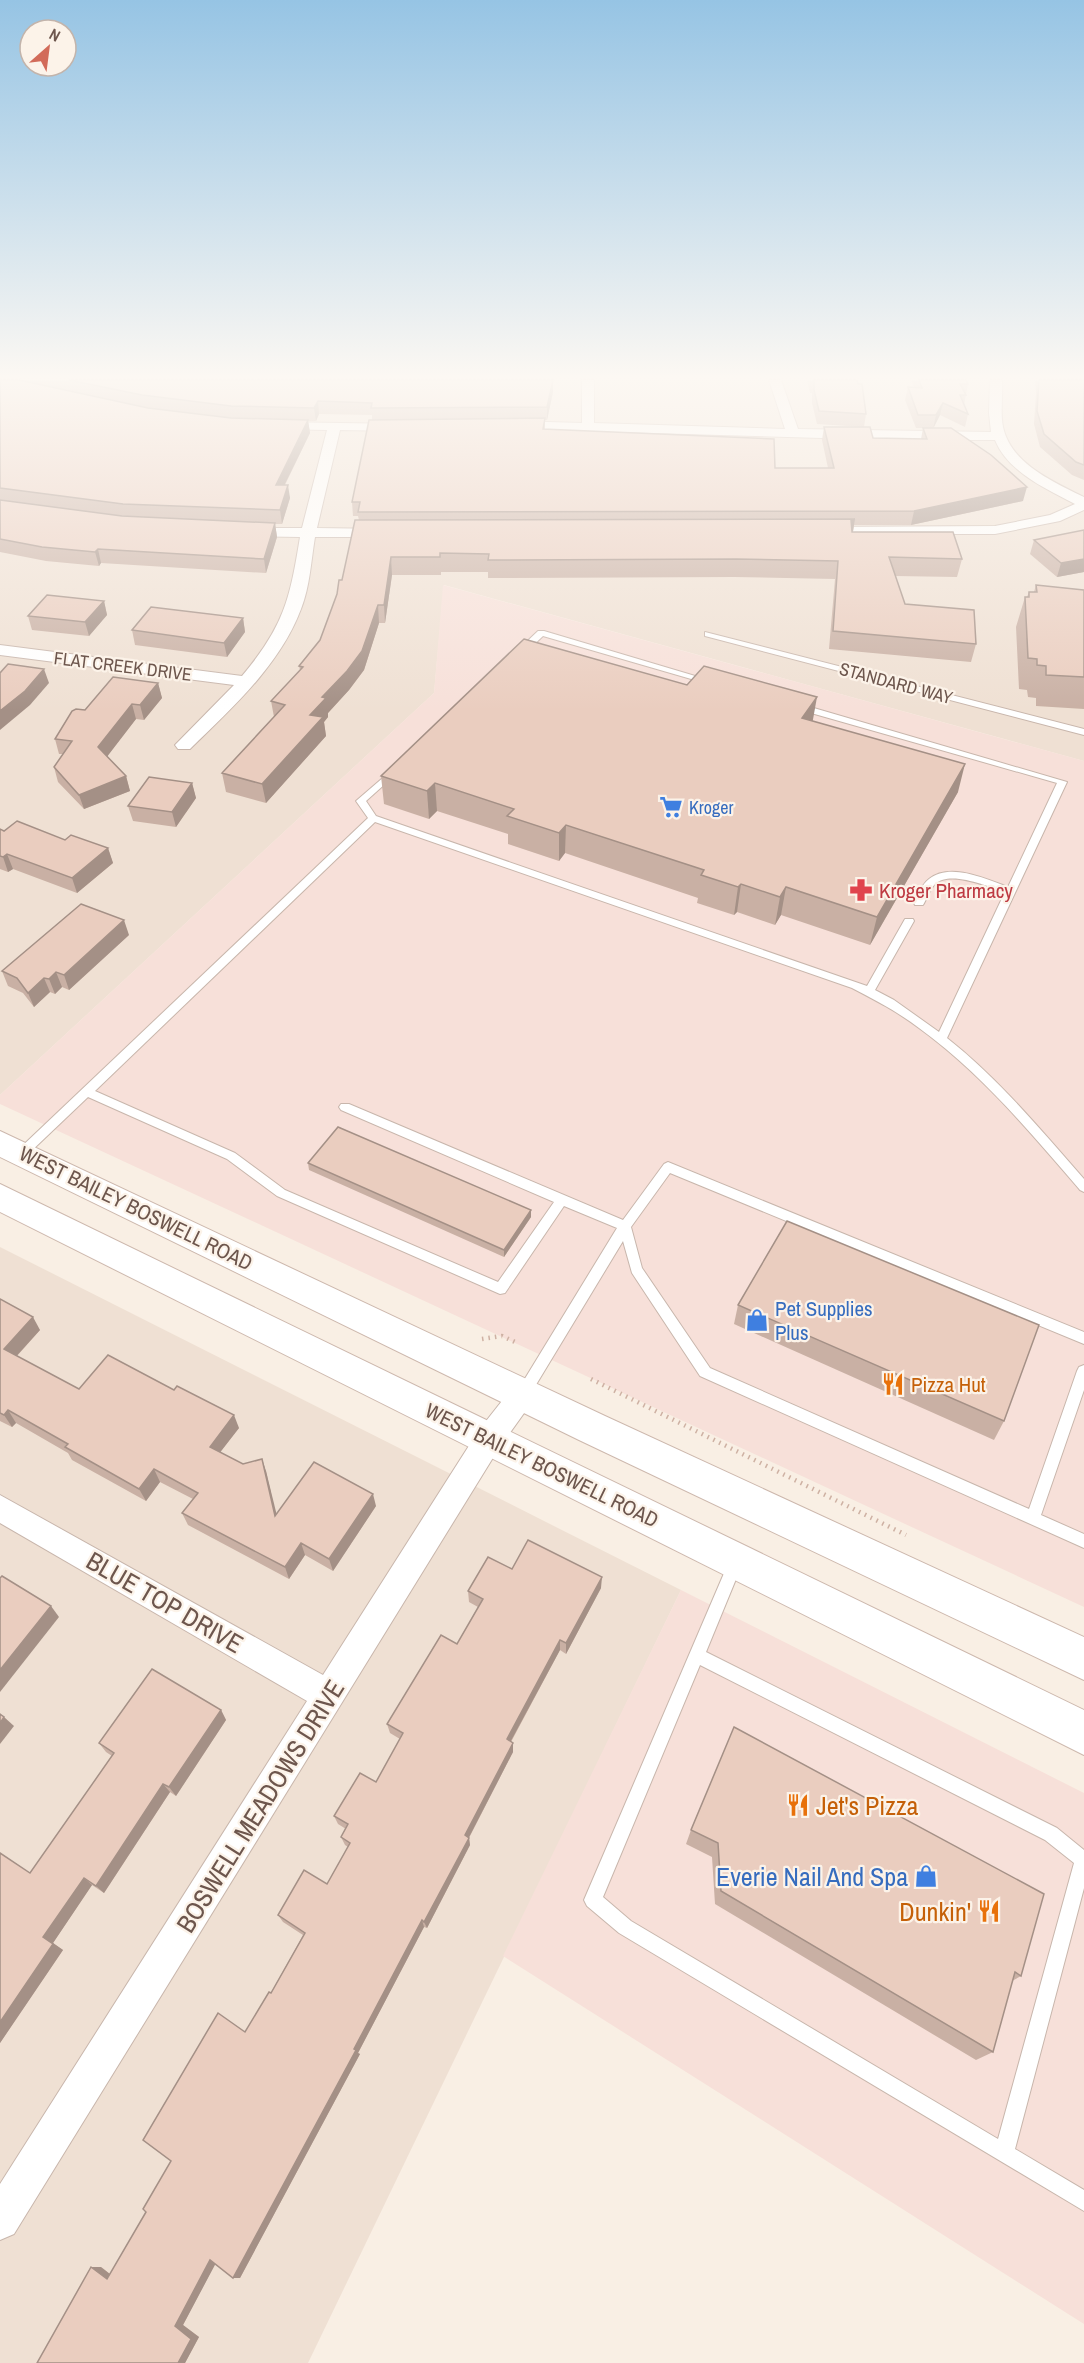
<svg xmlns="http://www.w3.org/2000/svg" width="1084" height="2363" font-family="'Archivo Narrow',sans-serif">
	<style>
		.residential { fill: #efe0d3 }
		.commercial { fill: #f7e0d9 }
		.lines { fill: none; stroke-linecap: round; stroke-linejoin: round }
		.lane-casing { stroke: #c8b6ac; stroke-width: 2 }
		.street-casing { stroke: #c8b6ac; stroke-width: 2 }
		.secondary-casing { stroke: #cdb8ad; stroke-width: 2 }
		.path { stroke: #ceb1a3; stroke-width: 4.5; stroke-dasharray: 1.5 5; stroke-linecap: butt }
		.lane { fill: #fff; fill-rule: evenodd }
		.street { fill: #fff; fill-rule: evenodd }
		.secondary { fill: #fff; fill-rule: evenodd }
		.wall { fill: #c9b0a4 }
		.shaded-wall { fill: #a49086 }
		.building { fill: #eacdbf; stroke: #a49086; stroke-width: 1.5 }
		.labels { text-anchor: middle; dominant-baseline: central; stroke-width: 4.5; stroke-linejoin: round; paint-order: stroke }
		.far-street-label { font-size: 18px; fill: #6d564d; stroke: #fcf3e9 }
		.far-shop-label { font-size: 18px; fill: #366cbe; stroke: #fcf3e9; text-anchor: start }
		.health-label { font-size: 21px; fill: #be3a42; stroke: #fcf3e9; text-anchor: start }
		.street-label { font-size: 21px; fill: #6d564d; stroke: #fcf3e9 }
		.shop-label { font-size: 21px; fill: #366cbe; stroke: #fcf3e9; text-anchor: start }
		.food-label { font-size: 21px; fill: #c56008; stroke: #fcf3e9; text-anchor: start }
		.near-street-label { font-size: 26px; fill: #6d564d; stroke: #fcf3e9 }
		.near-food-label { font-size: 26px; fill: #c56008; stroke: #fcf3e9; text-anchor: start }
		.near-shop-label { font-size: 26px; fill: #366cbe; stroke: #fcf3e9; text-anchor: end }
	</style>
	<rect width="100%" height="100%" fill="#f9efe4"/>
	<g class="residential">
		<path d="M0,380h1084v381l-640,-176 -10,108 -434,402z"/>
		<path d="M0,1247l681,343 -373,773h-308z"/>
	</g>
	<g class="commercial">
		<path d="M443,585l641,176v846l-1084,-503v-9l434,-402z"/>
		<path d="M681,1590l403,203v531l-581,-368z"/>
	</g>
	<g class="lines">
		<g class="lane-casing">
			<g id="lane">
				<path d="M538,631h6l168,50 -7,2 -162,-47 -19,18h-6v-4z"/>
				<path d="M705,632l379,97v6l-379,-99z"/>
				<path d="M800,704l267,78 -120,256c52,41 94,92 137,141v13l-4,-2c-50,-58 -99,-117 -161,-162 -21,-16 -44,-28 -67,-40l-477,-166 -280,269 140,62 50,37 213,92 56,-80 -213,-92 -2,-3 2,-3h8l274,116 41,-56 4,-2 416,170v12l-414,-171 -39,54 11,41 68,100 319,141 48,-138 2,-4 5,-2v25l-43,125 43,19v14l-384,-172 -68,-103 -9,-32 -95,157 -5,2 -5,-2 -2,-4 2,-4 99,-162 -53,-22 -59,87 -5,1 -223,-98 -50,-37 -139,-62 -62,59h-8l-2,-3 2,-3 350,-332 -12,-17 36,-31 3,1v4l-29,26 10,15 491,170 38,-67h8l1,2 -39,69 19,10 45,32 66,-140c-17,-5 -54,-22 -70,-8 -6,6 -8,15 -12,21h-8l-1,-2c4,-8 8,-19 15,-24 21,-17 57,0 79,8l49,-104 -260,-74v-4z"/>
				<path d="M736,1555l5,2 2,5 -37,90 351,176 27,22v38l-69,261 69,41v21l-465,-278 -32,-27 -3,-6 147,-343zM700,1665l345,175 29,23 -76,276 -367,-218 -28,-24z"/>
			</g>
		</g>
		<g class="street-casing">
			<g id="street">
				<path d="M582,380h12v43l191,6 -16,-49h12l17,49 193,3 -2,-19 1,-33h12c1,16 -2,32 1,47 8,37 51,55 81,70v13l-24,11 -65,13h-180l-2,-3 2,-3 5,-1 175,-1 55,-11 25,-11c-29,-15 -67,-32 -80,-64h-106l-375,-11 -7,-4 7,-4 68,2z"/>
				<path d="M277,422l126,2 2,3 -7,4 -58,-1 -23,98 66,1 7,4 -7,4h-68c-4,24 -5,49 -14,72 -21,56 -69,99 -111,140h-12l-3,-4 59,-60 -234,-30v-10l242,31c42,-50 48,-77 58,-139l-56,-1 -7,-4 7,-4h58l25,-98 -55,-1 -2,-3 2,-3z"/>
				<path d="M523,1383l10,4 4,8 -38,53 -485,786 -14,6v-56l307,-483 -307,-178v-28l323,180 156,-245 34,-43z"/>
			</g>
		</g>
		<g class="secondary-casing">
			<g id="secondary">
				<path d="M0,1131l605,285 479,221v43l-505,-240 -579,-283z"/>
				<path d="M0,1184l1084,526v45l-1084,-543z"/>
			</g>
		</g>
		<g class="path">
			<path d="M482,1339l20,-3 13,6"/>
			<path d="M591,1379l315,156"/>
		</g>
		<use href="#lane" class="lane"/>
		<use href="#street" class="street"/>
		<use href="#secondary" class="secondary"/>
	</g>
	<g class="wall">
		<path d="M0,380h553v12l-6,28h-2v9l230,39h53l-6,-28 2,-13h39l-46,-3 -5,-21v-10h-2l-3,-13h50l9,34 -2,13 9,11 48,1 2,-11h-7l-11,-28 3,-13h6l-3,-7h55l2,4 -4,21 4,9 -3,13 -25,-12 -7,13 90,73 -112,24h-57l-1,7 109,27 -5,18 -62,-1 10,28 71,40 -5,18 -142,-13 6,-70 -101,-2 -246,1v-6h-47v3h-49l-7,48h-6l-15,47 -15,20 -21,23v4l-4,5 2,14 -60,67 -40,-11 -4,-19 52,-56 -3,-16 29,-31 -1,-4 21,-26 22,-60 17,-60 -1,-4h-5l-1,-14 20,-82v-5l-53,-1 -3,7h-8l2,12 -25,52 5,13 -8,26h-7l2,13 -11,36 -165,-10 -2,3 -53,-5 -46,-9z"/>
		<path d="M1035,380h49v100l-12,-5 -32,-28 -6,-23 2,-31z"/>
		<path d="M1084,530v42l-27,5 -27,-23 4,-14z"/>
		<path d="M1036,585l48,5v119l-48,-3v-8l-8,-1 -1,-7 -8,-1 -3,-62 9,-30h2l2,-5h5z"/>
		<path d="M104,601l3,14 -18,21 -57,-6 -4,-14z"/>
		<path d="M243,618l2,14 -18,25 -92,-12 -3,-15z"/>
		<path d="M158,683l4,15 -18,22 -8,-1 -29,37 19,20 4,15 -46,18 -26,-27 -4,-15 9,-13h-4l-4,-15 30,-29z"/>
		<path d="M813,721l145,71 -88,153 -89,-30 -6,10 -38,-13 -3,3 -37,-12 1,-5 -133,-45 -6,8 -51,-17v-10l-71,-23 -8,8 -45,-15 -3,-28z"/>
		<path d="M192,783l4,15 -20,29 -43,-6 -5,-15z"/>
		<path d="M0,829l4,2 61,9 43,8 5,15 -36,30 -64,-24 -5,3 -8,-3z"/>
		<path d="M129,935l-60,55 -7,-3 -7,7 -5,-2 -16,15 -11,-14 -15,-7 -6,-15z"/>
		<path d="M308,1163l223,54 -27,40 -195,-87z"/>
		<path d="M0,1299l40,31 -23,26 62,33 160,39 -19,24 23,12 23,7 10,44 100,-9 -43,65 -28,-16 -16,24 -101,-54 -6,-12 11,-14 -33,-17 -14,19 -74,-41 -4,-7 -52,-30 -4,4 -12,-6z"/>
		<path d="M738,1305l266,116 -10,19 -260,-116z"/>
		<path d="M512,1569l89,19 -35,66 -6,-4 -49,92 2,10 -44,86 1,7 -43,83 -3,-1 -66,126 2,1 -120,224 -25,-14 -32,61 16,12 -14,26 -84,-96 9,7 36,-62 99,-180 26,-39 32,-58 -20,-13 -5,-7 49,-31 21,-37 -3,-2 -4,-8 5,-8 -8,-5 -4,-8 42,-34 24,-43 -10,-6 -3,-9 70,-80 21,-37 -9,-5 -1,-11z"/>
		<path d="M221,1710l5,10 -50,76 -6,-4 -66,101 -12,-8 -39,58 10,7 -63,93v-190l30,20 82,-117 -6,-4 -7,-9z"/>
		<path d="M734,1727l287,249 -9,5 -19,71 -17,8 -261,-156 -3,-47 -26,-13 5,-14z"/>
	</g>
	<g class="shaded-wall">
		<path d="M553,380v12l-6,28v-13z"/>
		<path d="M318,401l1,13 -3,7 -2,-13z"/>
		<path d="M943,403l-3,12 -7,14 3,-14z"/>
		<path d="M308,420l2,13 -32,65 -2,-13z"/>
		<path d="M288,485l2,13 -8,26 -2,-14z"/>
		<path d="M1027,487l-4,14 -112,24 3,-14z"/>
		<path d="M855,519l-3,18 -1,-17z"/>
		<path d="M275,523l2,14 -11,36 -2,-14z"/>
		<path d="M98,549l3,14 -2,3 -4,-14z"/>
		<path d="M391,557l1,18 -7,48 -1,-18z"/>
		<path d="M1084,559v13l-27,5 4,-14z"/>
		<path d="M104,601l3,14 -18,21 -4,-14z"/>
		<path d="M378,605l1,18 -15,47 -15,20 -21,23v4l-4,5 2,14 -60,67 -4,-19 60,-87z"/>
		<path d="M243,618l2,14 -18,25 -3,-14z"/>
		<path d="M44,669l5,14 -19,22 -30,25v-19z"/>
		<path d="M158,683l4,15 -18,22 -4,-15z"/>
		<path d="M817,697l-5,28 -10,-7z"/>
		<path d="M132,704l4,15 -33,43 -5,-15z"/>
		<path d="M965,764l-7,28 -88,153 7,-28z"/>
		<path d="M126,776l4,15 -46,18 -5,-14z"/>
		<path d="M192,783l4,15 -20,29 -4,-15z"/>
		<path d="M435,783l2,28 -8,8 -2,-28z"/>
		<path d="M566,825l-1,28 -6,8v-28z"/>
		<path d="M108,848l5,15 -36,30 -5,-15z"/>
		<path d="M7,854l6,15 -5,3 -5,-15z"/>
		<path d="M741,884l-4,28 -3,3 4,-28z"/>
		<path d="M786,887l-5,28 -6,10 5,-28z"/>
		<path d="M124,920l5,15 -60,55 -5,-15z"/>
		<path d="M56,972l6,15 -7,7 -6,-15z"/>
		<path d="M44,978l6,14 -16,15 -6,-14z"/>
		<path d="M531,1210v7l-27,40v-7z"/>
		<path d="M33,1317l7,13 -29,32 -7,-13z"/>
		<path d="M8,1410l8,13 -4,4 -8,-12z"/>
		<path d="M234,1415l5,13 -24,31 -5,-12z"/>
		<path d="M262,1459l4,12 14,57 -5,-12z"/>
		<path d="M154,1469l6,13 -14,19 -7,-12z"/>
		<path d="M373,1494l3,12 -43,65 -4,-12z"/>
		<path d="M301,1543l4,12 -16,24 -4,-12z"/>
		<path d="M602,1577l-1,11 -35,66v-11z"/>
		<path d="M51,1606l8,11 -59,75v-22z"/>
		<path d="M560,1640v10l-53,98v-9z"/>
		<path d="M221,1710l5,10 -50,76 -7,-9z"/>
		<path d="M4,1717l10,9 -14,18v-21z"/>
		<path d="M513,1743v9l-47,91 -1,-8z"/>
		<path d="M163,1784l7,8 -66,101 -8,-7z"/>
		<path d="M469,1838l1,7 -43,83 -3,-6z"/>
		<path d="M84,1878l8,7 -39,58 10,7 -63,93v-21l43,-85z"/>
		<path d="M422,1920l2,7 -66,126 2,1 -120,224h-7z"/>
		<path d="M210,2260l7,1 -34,64 16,12 -14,26h-7l-3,-37z"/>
		<path d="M91,2267h10l15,12h-9z"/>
	</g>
	<g class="building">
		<path d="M0,380h19l129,28 83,10 77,2 -32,65h12l-8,25 -157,-6 -123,-16z"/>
		<path d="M69,380h484l-6,27 -176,1 1,-5 -54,-2 -4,7 -83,-2 -89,-11z"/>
		<path d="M814,380h43l1,4h4l4,30 -47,-3 -5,-21z"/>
		<path d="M919,380h47l2,4h-8l6,11h-6l8,19 -25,-11 -7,12h-18l-10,-28 14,1z"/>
		<path d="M1039,380h45v85l-8,-3 -32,-28 -7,-23z"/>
		<path d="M545,418l-2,11 231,10 1,29h59l-10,-41h46l3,11 54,1 -4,-11h28l40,27 36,32 -113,24 -556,1 2,-10h-8l17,-82z"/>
		<path d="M0,500l122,16 153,7 -11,36 -166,-10 -3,3 -53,-5 -42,-8z"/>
		<path d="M855,519l-4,1 1,12h101l9,27 -73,-2 16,47 69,6 2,34 -143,-13 5,-70 -102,-2 -248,1 1,-6 -49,-1v4h-49l-7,48h-6l-16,46 -15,20 -25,26 4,1 -16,17 13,2 -61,67 -40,-11 63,-68 -14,-4 32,-34 -4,-1 21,-26 17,-46 2,-14h3l13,-60z"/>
		<path d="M1084,530v29l-23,4 -27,-23z"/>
		<path d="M1036,585l48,5v87l-38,-2v-9l-9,-1v-6l-9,-1 -3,-61h4v-5h8z"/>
		<path d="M47,595l57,6 -19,21 -57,-6z"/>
		<path d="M151,607l92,11 -19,25 -92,-13z"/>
		<path d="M524,639l163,46 17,-19 113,31 -15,21 163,46 -88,153 -91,-30 -6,10 -39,-13 -3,3 -37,-12 3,-5 -138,-45 -7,8 -52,-17 7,-7 -79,-26 -8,8 -46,-15z"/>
		<path d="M8,664l36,5 -19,22 -25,20v-38z"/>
		<path d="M113,677l45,6 -18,22 -8,-1 -34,43 28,29 -47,19 -25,-28 18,-26 -17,-2 17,-28 4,-2 9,1z"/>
		<path d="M149,777l43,6 -20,29 -44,-6z"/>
		<path d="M17,821l48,19 6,-5 37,13 -36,30 -65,-24 -4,3 -3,-1v-27l4,2z"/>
		<path d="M81,904l43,16 -60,55 -8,-3 -7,7 -5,-1 -16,15 -11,-15 -15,-7z"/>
		<path d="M338,1127l193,83 -27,40 -196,-87z"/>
		<path d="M787,1221l252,104 -35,96 -266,-116z"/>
		<path d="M0,1299l33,18 -29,32 75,40 29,-34 66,35 3,-4 57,29 -24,32 33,17 19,-5 13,57 39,-54 59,32 -44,65 -28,-16 -16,24 -103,-54 16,-20 -44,-24 -15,20 -74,-42 3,-3 -60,-34 -4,5 -4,-2z"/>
		<path d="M528,1540l74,37 -36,66 -6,-3 -53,99 6,4 -48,92 4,3 -45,84 -2,-2 -68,129 2,1 -123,228 -23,-18 -35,66 16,13 -13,24h-141l54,-96 16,12 39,-67 -3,-3 28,-48 -28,-21 75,-127 27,19 24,-40 2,1 34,-60 -27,-18 26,-45 23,14 23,-41 -9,-6 7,-13 -14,-8 26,-43 16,9 27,-49 -16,-9 54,-89 16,9 26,-45 -15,-8 20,-34 24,12z"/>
		<path d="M2,1576l49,30 -51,64v-92z"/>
		<path d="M152,1669l69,41 -52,77 -6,-3 -67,102 -12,-8 -41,59 10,7 -53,78v-169l30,20 84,-120 -15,-10z"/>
		<path d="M0,1714l4,3 -4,6z"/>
		<path d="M734,1727l310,167 -23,82 -6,-4 -22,80 -272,-161 -3,-48 -27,-13z"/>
	</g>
	<linearGradient id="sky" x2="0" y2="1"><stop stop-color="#96c4e4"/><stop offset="0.53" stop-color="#fcf8f3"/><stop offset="1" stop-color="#fcf8f3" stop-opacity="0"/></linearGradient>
	<rect width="1084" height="711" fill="url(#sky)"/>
	<defs>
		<g id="supermarket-bare" transform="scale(1.8)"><path d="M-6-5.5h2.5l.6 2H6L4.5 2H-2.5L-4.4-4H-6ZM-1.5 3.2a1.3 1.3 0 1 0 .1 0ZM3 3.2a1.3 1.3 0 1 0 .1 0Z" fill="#3f7fe0" stroke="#fcf3e9" stroke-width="2.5" paint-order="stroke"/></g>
		<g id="pharmacy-bare" transform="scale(1.8)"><path d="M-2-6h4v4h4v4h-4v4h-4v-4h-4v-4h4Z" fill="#e0444e" stroke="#fcf3e9" stroke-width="2.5" paint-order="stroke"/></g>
		<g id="shop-bare" transform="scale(1.8)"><path d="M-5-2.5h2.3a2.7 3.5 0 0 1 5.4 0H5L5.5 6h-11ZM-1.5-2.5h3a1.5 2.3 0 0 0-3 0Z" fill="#3f7fe0" stroke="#fcf3e9" stroke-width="2.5" paint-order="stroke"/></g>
		<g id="restaurant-bare" transform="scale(1.8)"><path d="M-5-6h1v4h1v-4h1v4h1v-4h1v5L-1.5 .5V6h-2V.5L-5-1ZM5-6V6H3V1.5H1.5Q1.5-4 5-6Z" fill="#e8710a" stroke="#fcf3e9" stroke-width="2.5" paint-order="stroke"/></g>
	</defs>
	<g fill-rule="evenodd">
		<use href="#supermarket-bare" x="671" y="807"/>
		<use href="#pharmacy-bare" x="861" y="890"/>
		<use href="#shop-bare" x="757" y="1320"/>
		<use href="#restaurant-bare" x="893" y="1384"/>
		<use href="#restaurant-bare" x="798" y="1805"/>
		<use href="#shop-bare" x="926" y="1876"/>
		<use href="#restaurant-bare" x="989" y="1911"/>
	</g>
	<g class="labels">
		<g class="far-street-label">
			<text transform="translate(123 666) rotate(7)">FLAT CREEK DRIVE</text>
			<text transform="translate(896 683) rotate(15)">STANDARD WAY</text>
		</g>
		<g class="far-shop-label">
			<text x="689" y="807">Kroger</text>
		</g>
		<g class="health-label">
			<text x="879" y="890">Kroger Pharmacy</text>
		</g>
		<g class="street-label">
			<text transform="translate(136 1208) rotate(26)">WEST BAILEY BOSWELL ROAD</text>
			<text transform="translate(542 1465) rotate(26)">WEST BAILEY BOSWELL ROAD</text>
		</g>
		<g class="shop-label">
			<text x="775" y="1308">Pet Supplies<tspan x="775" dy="24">Plus</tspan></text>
		</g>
		<g class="food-label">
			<text x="911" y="1384">Pizza Hut</text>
		</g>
		<g class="near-street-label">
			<text transform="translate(165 1602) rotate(30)">BLUE TOP DRIVE</text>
			<text transform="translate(260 1806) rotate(-58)">BOSWELL MEADOWS DRIVE</text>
		</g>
		<g class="near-food-label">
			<text x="816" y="1805">Jet's Pizza</text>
			<text x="971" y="1911" text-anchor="end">Dunkin'</text>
		</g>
		<g class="near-shop-label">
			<text x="908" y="1876">Everie Nail And Spa</text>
		</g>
	</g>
	<g transform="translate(48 48) rotate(28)"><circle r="28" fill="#fcf3e9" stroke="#c3b4ab" stroke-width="1.5"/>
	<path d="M0-4.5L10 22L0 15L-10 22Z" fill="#d26b59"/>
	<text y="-9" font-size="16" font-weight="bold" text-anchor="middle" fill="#6d564d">N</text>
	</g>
</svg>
